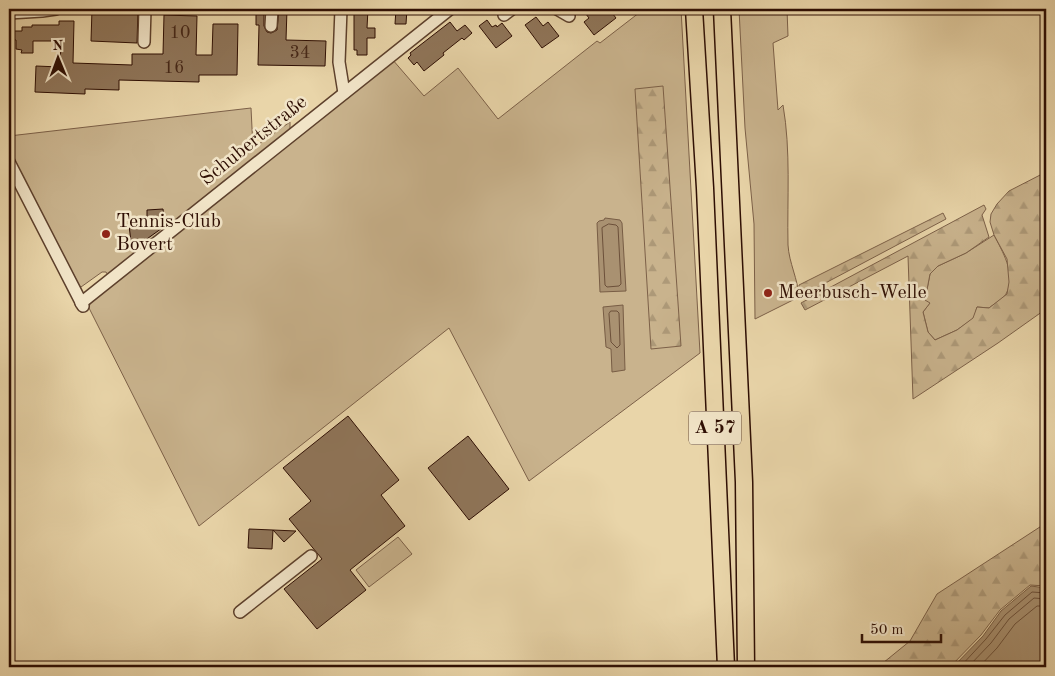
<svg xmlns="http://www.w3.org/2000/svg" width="1055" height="676" font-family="'Old Standard TT',serif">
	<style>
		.green { fill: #c9b38d; stroke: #7c6048 }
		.forest { fill: url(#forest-firs); stroke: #7c6048 }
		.water { fill: #a99171; stroke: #785d45 }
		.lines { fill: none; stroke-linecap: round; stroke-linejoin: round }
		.shore { stroke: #6c503a; stroke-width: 1 }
		.building { fill: #8f7559; stroke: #2e0e03 }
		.minor-casing { stroke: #5d402c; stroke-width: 14 }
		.highway-casing { stroke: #2e0e03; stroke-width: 19 }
		.minor { stroke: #f1e4c7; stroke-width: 11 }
		.highway { stroke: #e9d5a9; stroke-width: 16 }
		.poi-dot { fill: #8f2418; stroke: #f1e4c7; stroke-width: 2 }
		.labels { text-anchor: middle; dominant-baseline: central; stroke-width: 5; stroke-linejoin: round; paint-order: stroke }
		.number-label { font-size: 18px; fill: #462818 }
		.shield { fill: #f1e4c7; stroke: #684e3e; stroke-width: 1 }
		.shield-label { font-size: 19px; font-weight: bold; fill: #2e0e03 }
		.street-label { font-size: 20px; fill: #2e0e03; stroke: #f1e4c7 }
		.poi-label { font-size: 20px; fill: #2e0e03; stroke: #f1e4c7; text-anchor: start }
	</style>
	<defs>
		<pattern id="forest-firs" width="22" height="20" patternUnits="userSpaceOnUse" patternTransform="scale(1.25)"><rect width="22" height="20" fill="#c9b38d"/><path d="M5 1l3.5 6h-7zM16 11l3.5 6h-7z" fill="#ad9978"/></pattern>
	</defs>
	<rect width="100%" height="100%" fill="#e9d5a9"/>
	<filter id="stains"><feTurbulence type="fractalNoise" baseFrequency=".004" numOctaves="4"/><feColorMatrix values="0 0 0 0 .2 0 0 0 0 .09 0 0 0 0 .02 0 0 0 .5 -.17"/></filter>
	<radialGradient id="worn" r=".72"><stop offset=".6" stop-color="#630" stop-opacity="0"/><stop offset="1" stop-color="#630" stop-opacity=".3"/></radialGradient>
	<g class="green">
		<path d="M644,9h37l19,344 -171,128 -80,-153 -250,198 -110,-218 2,-9 301,-240 32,37 34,-28 40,51 99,-78 3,2z"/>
		<path d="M739,9h48l1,27 -15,7 5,67 5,-5c8,46 4,93 5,140 1,18 10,34 11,52l-44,22 -1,-95 -9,-96z"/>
		<path d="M251,108l2,40 37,-26v12l-181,143 -3,-5h-4l-21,15 -5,-2 -67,-130v-19z"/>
		<path d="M994,235c8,16 22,38 13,57 -2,6 -13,12 -18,16l-12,-1 -3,11 -17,12 -22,10 -7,-8 -5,-20 6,-8 -4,-4 5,-26 8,-8 28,-13z"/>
		<path d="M398,537l14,17 -43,33 -13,-17z"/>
	</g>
	<g class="forest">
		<path d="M663,86l18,260 -30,3 -16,-260z"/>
		<path d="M1046,172v137l-48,34 -85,56 -5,-143 -103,54 -4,-7 183,-98 2,4 -4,6 7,22 -23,16 -28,13 -8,8 -5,26 5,3 -7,9 5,20 7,8 22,-10 16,-12 4,-11 12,1 18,-14 2,-12 -2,-23 -13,-24 -4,-13 1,-8 6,-10 12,-13z"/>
		<path d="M943,213l3,6 -147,78v-12z"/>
		<path d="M1046,523v63l-16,-1 -30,25 -19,25 -31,32h-72l32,-26 27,-47z"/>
	</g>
	<g class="water">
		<path d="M605,218l15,2 2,3 4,68 -26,1 -3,-69 2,-2 5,-1z"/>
		<path d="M623,305l2,65 -13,2 -1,-23 -5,-2 -3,-40z"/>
		<path d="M1031,586l15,2v79h-93l30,-31 18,-25z"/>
	</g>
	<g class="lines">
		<g class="shore">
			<path d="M609,224l7,1 2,2 3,57 -2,2 -12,1 -2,-2 -3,-57z"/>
			<path d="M611,311h6l2,2 1,32 -3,3 -6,-6 -2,-28z"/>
			<path d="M960,667l26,-28 19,-24 27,-23 14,1"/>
			<path d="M968,667l23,-24 18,-24 25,-21 12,1"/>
			<path d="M979,667l18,-19 18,-24 22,-18h9"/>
		</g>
	</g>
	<g class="building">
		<path d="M92,9h46l-1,34 -46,-2z"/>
		<path d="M256,9h8v17l3,6 4,1 6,-3 2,-21h8l-1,31 40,1 -1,25 -67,-1 1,-40h-3z"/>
		<path d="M354,9h14l-1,19h8v10h-8v17h-10v-5h-3z"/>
		<path d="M396,9h11l-1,15h-11z"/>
		<path d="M582,9h27l7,9 -22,17 -10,-13 5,-4z"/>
		<path d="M164,15l33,1 -1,39h16l1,-31h25l-1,51h-38v7l-80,-2v10l-34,-1v5l-50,-2 1,-26 24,1 1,-26h-28v12h-12l1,-3 -6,-1v-9l-7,-1v-8h13v-4h10v-2h27v-4h15l-1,42 59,2v-11h31z"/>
		<path d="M536,17l7,9 5,-4 11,14 -17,12 -17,-23z"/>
		<path d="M487,20l5,7 4,-2 1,2 5,-4 10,13 -16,12 -17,-22z"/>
		<path d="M450,22l7,9 8,-6 7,8 -8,7 -2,-2 -19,15 1,2 -20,16 -7,-9 -3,3 -6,-7 3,-3 -1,-2z"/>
		<path d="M163,209l2,17 -21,15 -13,1 -2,-17 10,-1 8,-6v-8z"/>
		<path d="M348,416l51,64 -18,15 24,31 -55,44 16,20 -49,39 -33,-40 38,-30 -33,-40 22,-18 -28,-33z"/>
		<path d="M468,436l41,53 -40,31 -41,-52z"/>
		<path d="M249,529l24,1 -1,19 -24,-1z"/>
		<path d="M273,530l23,1 -12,11z"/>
	</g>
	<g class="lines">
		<g class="minor-casing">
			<g id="minor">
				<path d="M341,9l-2,53 5,31"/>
				<path d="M557,9l12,7"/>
				<path d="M9,13l33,-2 14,-2"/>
				<path d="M504,15l8,-6"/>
				<path d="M271,26l1,-17"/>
				<path d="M144,42l1,-33"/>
				<path d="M9,162l74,144"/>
				<path d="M81,303l369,-294"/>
				<path d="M240,612l71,-56"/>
			</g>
		</g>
		<g class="highway-casing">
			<g id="highway">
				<path d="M694,9l11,179 21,479"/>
				<path d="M722,9l22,473 2,185"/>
			</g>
		</g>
		<use href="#minor" class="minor"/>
		<use href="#highway" class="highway"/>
	</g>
	<g class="poi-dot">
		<circle cx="106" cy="234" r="5"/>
		<circle cx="768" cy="293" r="5"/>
	</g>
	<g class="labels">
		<g class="number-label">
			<text x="180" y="33">10</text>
			<text x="300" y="53">34</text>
			<text x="174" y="68">16</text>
		</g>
		<rect class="shield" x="689" y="411.5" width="52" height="33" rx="4"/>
		<g class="shield-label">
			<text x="715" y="428">A 57</text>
		</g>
		<g class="street-label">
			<text transform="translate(254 141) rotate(-39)">Schubertstraße</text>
		</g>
		<g class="poi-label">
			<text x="116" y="222">Tennis-Club<tspan x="116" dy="23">Bovert</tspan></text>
			<text x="778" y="293">Meerbusch-Welle</text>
		</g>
	</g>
	<rect width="1055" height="676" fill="none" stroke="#e9d5a9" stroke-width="30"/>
	<rect x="10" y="10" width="1035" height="656" fill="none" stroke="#2e0e03" stroke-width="2.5"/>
	<rect x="15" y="15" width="1025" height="646" fill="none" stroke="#2e0e03"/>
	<g transform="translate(58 58) rotate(359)" stroke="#f1e4c7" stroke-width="4" paint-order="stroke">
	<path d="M0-4L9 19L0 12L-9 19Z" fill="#2e0e03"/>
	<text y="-8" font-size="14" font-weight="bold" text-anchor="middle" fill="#2e0e03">N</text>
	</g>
	<path d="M862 634v8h79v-8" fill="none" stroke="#2e0e03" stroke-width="2.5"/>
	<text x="870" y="634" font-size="15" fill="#2e0e03" stroke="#f1e4c7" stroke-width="4" paint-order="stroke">50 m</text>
	<rect width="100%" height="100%" filter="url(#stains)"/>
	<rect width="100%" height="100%" fill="url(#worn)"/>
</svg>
